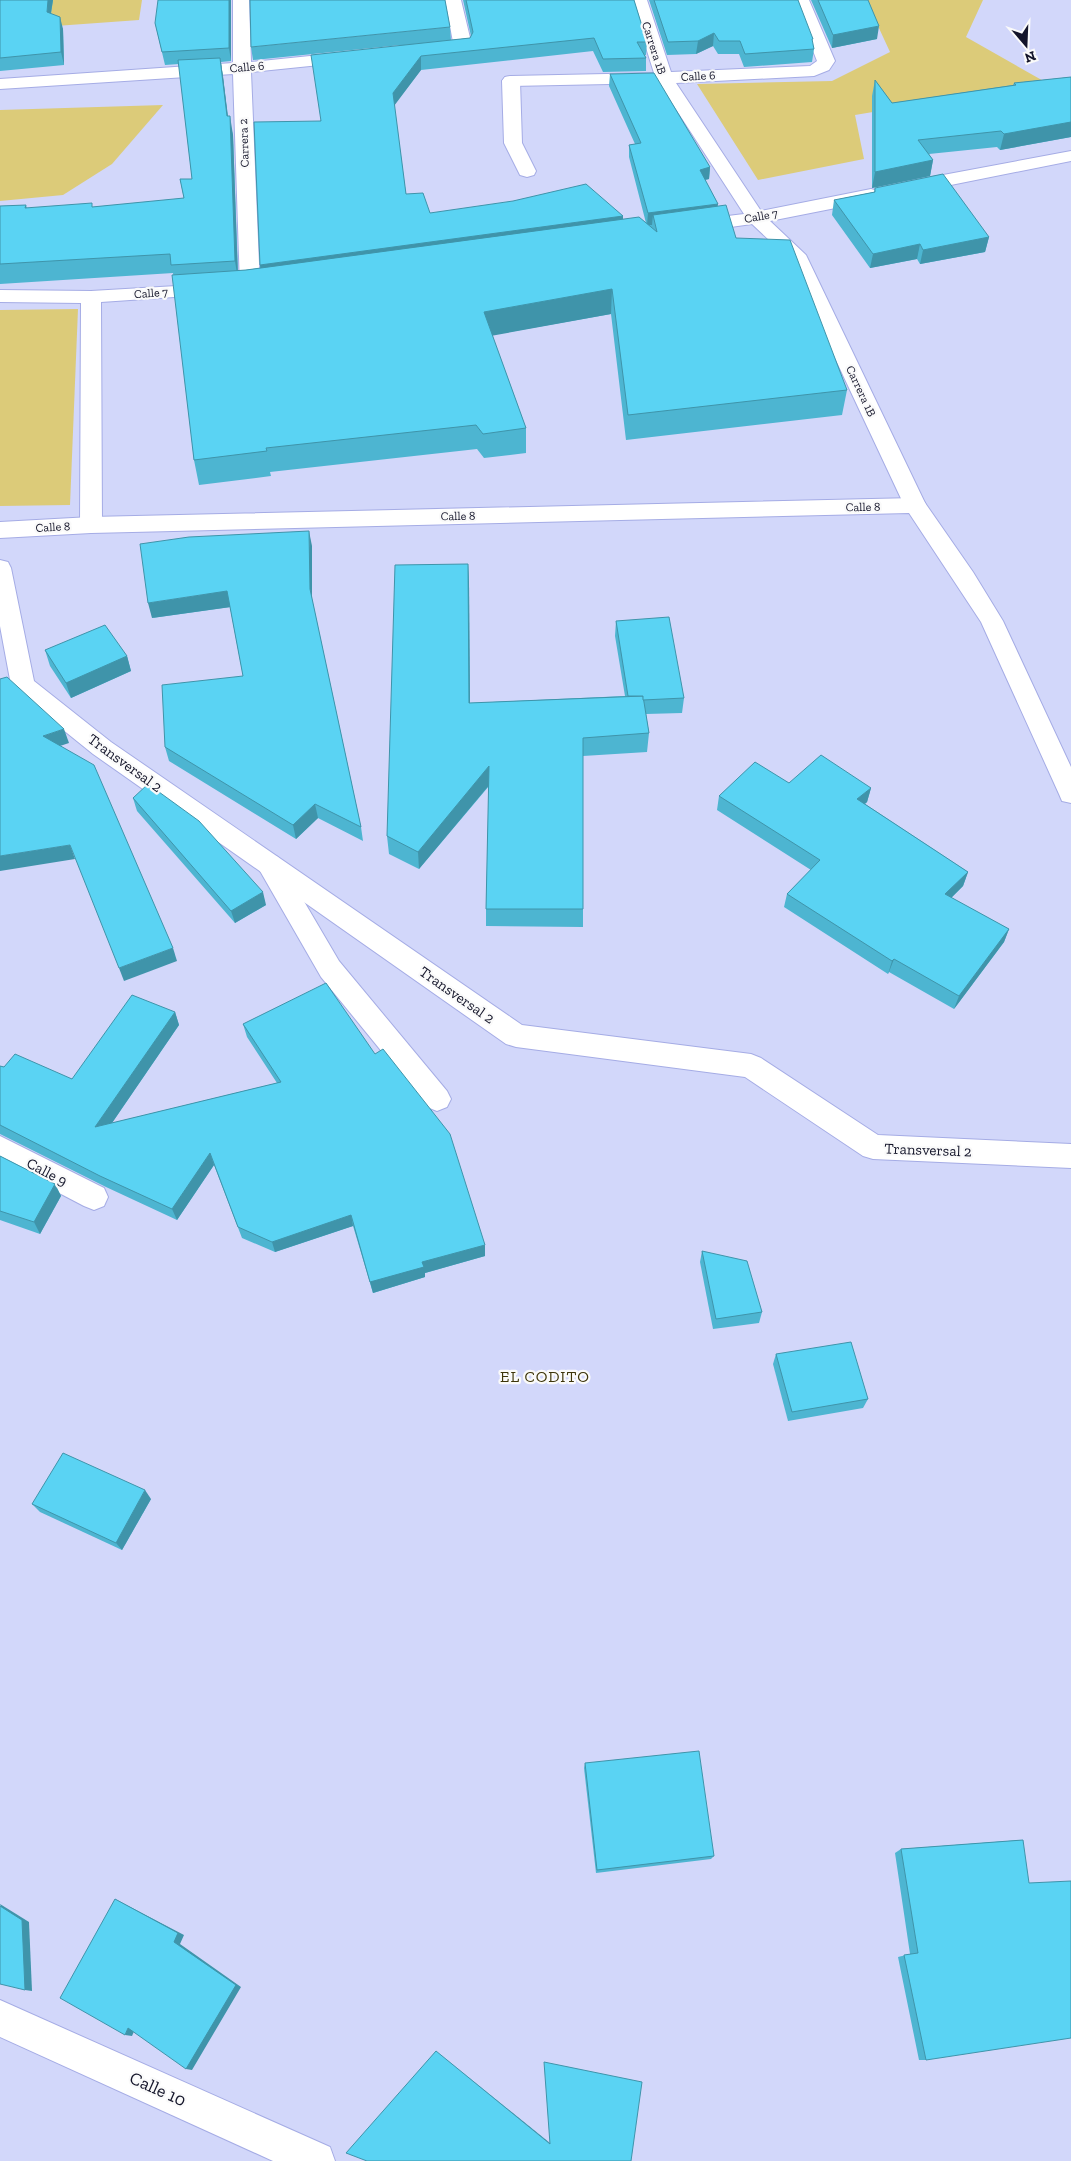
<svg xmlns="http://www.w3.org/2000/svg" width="1071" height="2161" font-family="'Zilla Slab',serif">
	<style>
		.green { fill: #dccb79 }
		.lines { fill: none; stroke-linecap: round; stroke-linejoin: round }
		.service-casing { stroke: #a5ace5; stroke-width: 2 }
		.minor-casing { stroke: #a5ace5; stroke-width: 2 }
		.secondary-casing { stroke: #a5ace5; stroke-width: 2 }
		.service { fill: #fff; fill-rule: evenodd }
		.minor { fill: #fff; fill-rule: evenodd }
		.secondary { fill: #fff; fill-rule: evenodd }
		.wall { fill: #4db5d1 }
		.shaded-wall { fill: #3f94aa }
		.building { fill: #5ad3f3; stroke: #3f94aa }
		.labels { text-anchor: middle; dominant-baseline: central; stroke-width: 4.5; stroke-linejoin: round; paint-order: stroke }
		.far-street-label { font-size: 12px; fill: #131429; stroke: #fafafa }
		.street-label { font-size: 15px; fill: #131429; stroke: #fafafa }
		.neighbourhood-label { font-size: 16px; letter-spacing: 1px; fill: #3d350a; stroke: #fafafa }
		.near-street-label { font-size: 18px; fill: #131429; stroke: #fafafa }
	</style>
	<rect width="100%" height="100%" fill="#d2d7fa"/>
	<g class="green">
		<path d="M0,0h142l-3,20 -139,10z"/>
		<path d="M866,0h117l-17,37 81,46 -192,32 9,44 -106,21 -61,-96 135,-3 58,-29z"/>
		<path d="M163,105l-51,59 -49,31 -63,6v-91z"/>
		<path d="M78,309l-8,196 -70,1v-196z"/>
	</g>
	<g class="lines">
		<g class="service-casing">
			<g id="service">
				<path d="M511,76l6,1 3,4 2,62 14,28 -2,4 -7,2 -7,-2 -16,-32 -2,-62 3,-4z"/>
				<path d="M269,854l9,3 61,104 108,130 4,8 -4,8 -10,4 -10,-4 -106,-130 -65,-113 4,-7z"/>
			</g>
		</g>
		<g class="minor-casing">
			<g id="minor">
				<path d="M233,0h16l2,62 98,-10 6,1 3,4 -3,4 -6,1 -98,10 9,215 -3,4 -7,2 -7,-2 -3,-4 -7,-213 -233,15v-10l233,-16z"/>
				<path d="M445,0h16l11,46 -3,4 -35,4 -6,-1 -3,-4 3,-4 25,-3z"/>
				<path d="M631,0h16l24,72 139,-6 7,-5 -24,-61h16l26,61 -6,9 -15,6 -138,7 85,128 110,-22 7,2 2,4 -2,4 -7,2 -101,20 36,34 120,250 -3,5 -8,2 -8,-2 -3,-5 -116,-247 -36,-34 -57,8 -7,-2 -3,-4 3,-4 7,-2 49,-6 -85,-131 -148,3 -6,-1 -3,-4 3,-4 6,-1 143,-3z"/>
				<path d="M1071,151v10l-160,32 -7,-2 -2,-4 2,-4 7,-2z"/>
				<path d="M211,284l7,2 3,4 -3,4 -117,8 1,223 -3,5 -8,3 -8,-3 -3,-5 1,-222 -81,-1v-12l91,1z"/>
				<path d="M0,560l8,2 3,6 23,113 77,61 411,283 229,29 10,4 117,77 193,9v24l-198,-9 -10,-3 -118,-79 -229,-30 -10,-3 -413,-290 -78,-63 -4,-6 -11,-59z"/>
				<path d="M0,1136l104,52 4,9 -4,9 -10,4 -10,-4 -84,-44z"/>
				<path d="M0,2000l330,147 5,14h-62l-273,-124z"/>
			</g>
		</g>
		<g class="secondary-casing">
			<path id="secondary" d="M915,498l8,2 50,72 30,49 68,146v36l-9,-2 -3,-7 -78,-172 -72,-109 -818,20 -91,5v-16l91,-5z"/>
		</g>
		<use href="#service" class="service"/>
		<use href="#minor" class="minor"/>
		<use href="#secondary" class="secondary"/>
	</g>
	<g class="wall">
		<path d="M0,0h53l-2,14 12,15 1,36 -64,6z"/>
		<path d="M231,0v61l-10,1 7,54 5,19 5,136 22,-3v-3l60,-144 81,-76 -148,15 -2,-13 199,-20 1,13 19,-2 1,-2 -8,-36h171l13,42 -1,13h-1l1,3v13l-43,1 -10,-21 -172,19 -27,35 12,89 24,19 193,3v3l23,4 -17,-66v-12l6,-1 -26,-58 1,-12 100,93 -1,12 -4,1 13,24 -1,2 19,32 111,152 -5,25 -216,25 -15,-126 -119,21 34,93v25l-42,5 -7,-9 -207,23 1,4 -72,9 -5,-25 -21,-187 -173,11v-78l26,-1 1,3 66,-1 91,-8 -4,-20h12l-13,-115 -14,1 -10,-42z"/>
		<path d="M649,0h149l16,49 -2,13 -68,5 -5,-13h-21l-5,-8 -17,8 -29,1z"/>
		<path d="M811,0h57l9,39 -45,9z"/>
		<path d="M1071,77v60l-71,13 -3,-3 -68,7 4,6 -3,16 -58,12v-92l3,-16 17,23 121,-18 1,-2z"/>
		<path d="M875,188l114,49 -4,15 -65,12 -3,-5 -47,9 -38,-53 2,-15 40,-8z"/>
		<path d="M312,546v53l49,228 2,14 -45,-23 -22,21 -127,-78 -4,-14 78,-71 -13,-69 -78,11z"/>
		<path d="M468,564l1,19 1,120 155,-7 -10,-60 1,-15 68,77 -2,15 -36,1 3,19 -2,19 -64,4v171l-97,-1v-17l3,-123 -70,83 -30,-15 -2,-18z"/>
		<path d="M45,650l82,6 4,15 -60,27 -21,-32z"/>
		<path d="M789,783l82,5 -4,14 -2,2 103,68 -5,14 -12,12 58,31 -5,13 -50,67 -65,-37 -1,2 -104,-67 3,-13 24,-24 -94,-60 2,-14z"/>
		<path d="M133,798l133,107 -31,18 -98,-112z"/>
		<path d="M175,1012l4,13 -67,98 165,-40 -30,-46 -4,-13 242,221v11l-60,17v4l-52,16 -20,-67 -78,26 -33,-14 -28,-73 -37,55 -71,-33 -106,-53v-68l4,1 68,12z"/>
		<path d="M0,1156l55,28 6,12 -21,38 -40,-14z"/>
		<path d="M702,1251l60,61 -3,11 -46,6 -13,-67z"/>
		<path d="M776,1354l92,45 -5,9 -75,13 -15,-57z"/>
		<path d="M151,1499l-29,51 -82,-38 -8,-8z"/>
		<path d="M585,1763l129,93 -3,3 -115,14 -12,-105z"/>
		<path d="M1023,1840l-97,220h-7l-21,-103 12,-3 -15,-101 6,-4z"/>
	</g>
	<g class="shaded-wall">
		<path d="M48,0h5l-4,24 -2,-12z"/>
		<path d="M229,0h2v61l-2,-13z"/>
		<path d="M60,17l3,12 1,36 -3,-13z"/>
		<path d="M879,26l-2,13 -45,9 1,-13z"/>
		<path d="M714,33l-1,13 -17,8 2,-13z"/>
		<path d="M421,56v14l-27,36 -1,-13z"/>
		<path d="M220,58l3,18 7,59 -3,-19z"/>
		<path d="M230,116l3,19 5,145 -3,-19z"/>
		<path d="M1071,122v15l-71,13 4,-16z"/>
		<path d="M933,160l-3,16 -58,12 3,-16z"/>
		<path d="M710,167l-1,12 -10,2 1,-11z"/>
		<path d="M718,204l-2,12 -63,-1 -1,10h-5l1,-12z"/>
		<path d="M623,216v13l-361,49 -2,-13z"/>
		<path d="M989,237l-4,15 -65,12 3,-14z"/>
		<path d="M920,244l-3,15 -47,9 3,-14z"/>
		<path d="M612,289l-1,25 -126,23 -1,-25z"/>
		<path d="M309,531l3,15v58l-2,-15z"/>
		<path d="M468,564l1,19 1,139 -1,-19z"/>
		<path d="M227,591l4,16 -79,11 -4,-15z"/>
		<path d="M127,656l4,15 -60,27 -5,-15z"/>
		<path d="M64,729l5,14 -21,7 -5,-14z"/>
		<path d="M489,766l1,18 -71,85 -1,-17z"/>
		<path d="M871,788l-4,14 -14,11 4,-14z"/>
		<path d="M315,804l3,14 -22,21 -3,-14z"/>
		<path d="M70,845l5,14 -75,12v-15z"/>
		<path d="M968,872l-5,14 -22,22 4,-14z"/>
		<path d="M263,892l3,13 -31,18 -4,-12z"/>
		<path d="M1009,929l-5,13 -50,67 5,-13z"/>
		<path d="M173,948l4,13 -53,20 -5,-13z"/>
		<path d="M894,959l-5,13 -1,2 4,-13z"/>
		<path d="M175,1012l4,13 -78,114 -6,-12z"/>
		<path d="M210,1153l4,12 -37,55 -5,-11z"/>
		<path d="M55,1184l6,12 -21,38 -6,-12z"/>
		<path d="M351,1215l2,11 -78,26 -3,-10z"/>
		<path d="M485,1245v11l-60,17v4l-52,16 -3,-11 52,-20z"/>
		<path d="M145,1490l6,9 -29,51 -6,-7z"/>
		<path d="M115,1899l69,36 -4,9 61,43 -49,83 -6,-1 -12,-127z"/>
		<path d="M0,1904l29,18 3,69 -7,-1z"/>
		<path d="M128,2028l7,1 -3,7 -7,-1z"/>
		<path d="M436,2051l114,92v1z"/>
	</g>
	<g class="building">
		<path d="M0,0h48l-1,12 13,5 1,35 -61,6z"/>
		<path d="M158,0h71v48l-67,4 -7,-29z"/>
		<path d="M250,0h195l5,27 -199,20z"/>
		<path d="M466,0h168l13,42h-10l9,16 -43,1 -9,-21 -173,18 -28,37 13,101 17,-1 7,20 83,-12 73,-17 37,32 -363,49 -6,-143 67,-1 -10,-66 159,-17 3,-6z"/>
		<path d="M654,0h144l15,39h-1l2,10 -69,5 -5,-13h-21l-5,-8 -16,8 -30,1z"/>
		<path d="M818,0h50l11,26 -46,9z"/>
		<path d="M220,58l7,58h3l5,145 -64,4 -1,-11 -170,10v-58l26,-1 -1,3 67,-5v4l92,-9 -4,-19h12l-14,-119z"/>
		<path d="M654,73l56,94 -10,3 18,34 -70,9 -19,-68 12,-2 -31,-69z"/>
		<path d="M1071,77v45l-67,12 -3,-3 -83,9 15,20 -58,12v-92l17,23 124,-18 -2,-2z"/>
		<path d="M943,174l46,63 -66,13 -3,-6 -47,10 -39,-54 41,-8v-4z"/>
		<path d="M726,205l10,33 54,2 57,150 -219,25 -16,-126 -128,23 42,116 -43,6 -7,-9 -210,23 1,3 -73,9 -22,-185 74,-5 393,-53 18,15 -4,-17z"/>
		<path d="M309,531l1,58 51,238 -46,-23 -22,21 -128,-78 -3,-62 81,-9 -16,-85 -79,12 -8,-59 49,-7z"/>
		<path d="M468,564l1,139 174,-7 6,37 -66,5v171h-97l3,-143 -71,86 -31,-16 8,-271z"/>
		<path d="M669,617l15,81 -41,2v-4h-15l-12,-75z"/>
		<path d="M105,625l22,31 -61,27 -21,-33z"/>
		<path d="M7,677l57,52 -21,7 51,29 79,183 -54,20 -49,-123 -70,11v-177z"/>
		<path d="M821,755l50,33 -14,11 111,73 -23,22 64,35 -50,67 -65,-37 -2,2 -105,-67 33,-34 -101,-64 36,-34 34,21z"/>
		<path d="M148,784l51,37 64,71 -32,19 -98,-113z"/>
		<path d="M326,983l49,71 8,-5 67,85 35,111 -63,17 2,5 -54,15 -19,-67 -79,27 -34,-15 -28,-74 -38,56 -72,-33 -100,-51v-59l4,1 11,-13 57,25 60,-84 43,17 -80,115 186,-45 -38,-58z"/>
		<path d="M0,1156l55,28 -21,38 -34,-11z"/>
		<path d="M702,1251l45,10 15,51 -46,7z"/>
		<path d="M851,1342l17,57 -76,13 -16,-58z"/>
		<path d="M63,1453l82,37 -29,53 -84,-39z"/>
		<path d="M699,1751l15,105 -117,14 -12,-107z"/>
		<path d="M1023,1840l6,43 42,-2v157l-145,22 -22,-105 14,-2 -17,-104z"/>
		<path d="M115,1899l63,34 -4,9 62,43 -50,84 -58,-41 -3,7 -65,-37z"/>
		<path d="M0,1906l22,14 3,70 -25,-6z"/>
		<path d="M436,2051l114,93 -6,-82 98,20 -11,79h-264l-21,-8z"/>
	</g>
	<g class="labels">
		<g class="far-street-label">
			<text transform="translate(654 48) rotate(72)">Carrera 1B</text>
			<text transform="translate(247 67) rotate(-5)">Calle 6</text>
			<text transform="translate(698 76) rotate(-3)">Calle 6</text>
			<text transform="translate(244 143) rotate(-92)">Carrera 2</text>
			<text transform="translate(761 216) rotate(-10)">Calle 7</text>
			<text transform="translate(151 293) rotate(-4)">Calle 7</text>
			<text transform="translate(861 391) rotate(65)">Carrera 1B</text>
			<text transform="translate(863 507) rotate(-1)">Calle 8</text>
			<text transform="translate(458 516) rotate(-1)">Calle 8</text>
			<text transform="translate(53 527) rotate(-3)">Calle 8</text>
		</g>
		<g class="street-label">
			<text transform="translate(125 763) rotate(36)">Transversal 2</text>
			<text transform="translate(457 995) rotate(35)">Transversal 2</text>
			<text transform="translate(928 1150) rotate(2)">Transversal 2</text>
			<text transform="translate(47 1172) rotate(28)">Calle 9</text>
		</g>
		<g class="neighbourhood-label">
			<text x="545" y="1376">EL CODITO</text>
		</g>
		<g class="near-street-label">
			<text transform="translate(158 2089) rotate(24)">Calle 10</text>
		</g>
	</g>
	<g transform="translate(1026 45) rotate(161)" stroke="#fafafa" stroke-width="4" paint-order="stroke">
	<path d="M0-4L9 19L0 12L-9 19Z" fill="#131429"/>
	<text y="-8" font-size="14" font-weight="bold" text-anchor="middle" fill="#131429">N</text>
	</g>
</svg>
